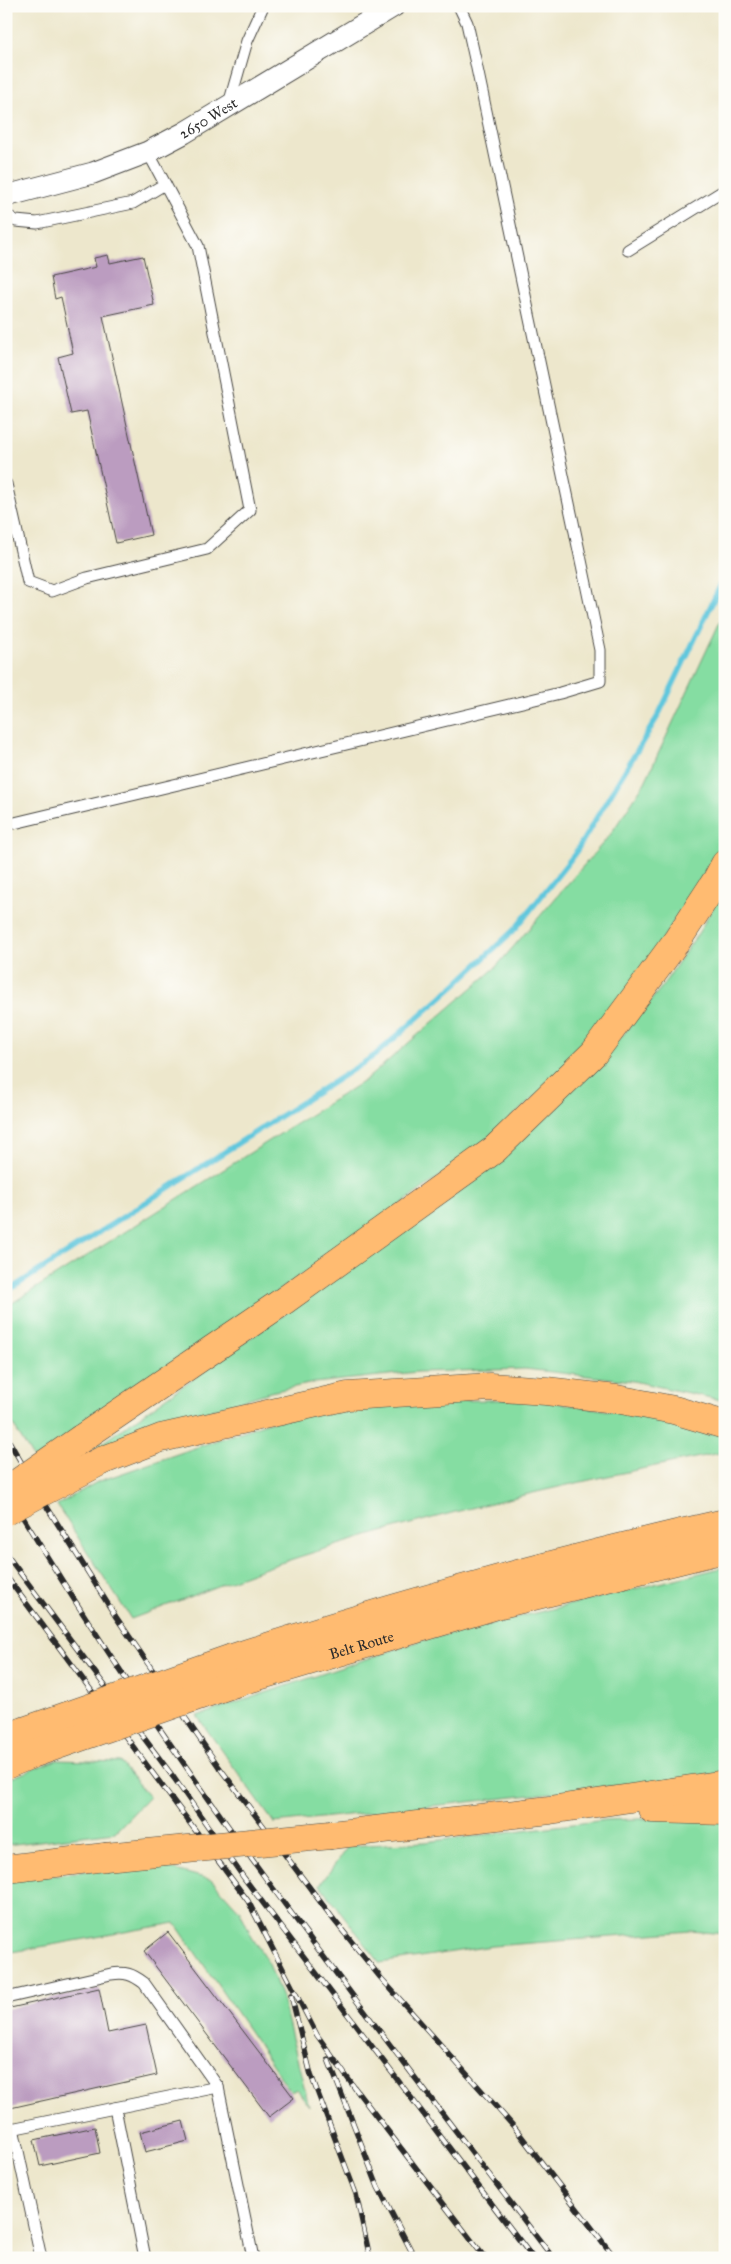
<svg xmlns="http://www.w3.org/2000/svg" width="731" height="2264" font-family="'IM FELL Great Primer',serif">
	<style>
		.green { fill: #85dda2; stroke: #588466 }
		.lines { fill: none; stroke-linecap: round; stroke-linejoin: round }
		.stream { stroke: #60c7dd; stroke-width: 5.5 }
		.building { fill: #bb9cc0 }
		.lane-casing { stroke: #484743; stroke-width: 13 }
		.street-casing { stroke: #484743; stroke-width: 23 }
		.highway-casing { stroke: #484743; stroke-width: 29 }
		.lane { stroke: #fff; stroke-width: 11 }
		.street { stroke: #fff; stroke-width: 21 }
		.highway { stroke: #ffbb71; stroke-width: 28 }
		.rail-casing { stroke: #2b2b2b; stroke-width: 5.5 }
		.rail { stroke: #fdfcf7; stroke-width: 4; stroke-dasharray: 11; stroke-linecap: butt }
		.highway-bridge-casing { stroke: #484743; stroke-width: 29; stroke-linecap: butt }
		.highway-bridge { stroke: #ffbb71; stroke-width: 28 }
		.labels { text-anchor: middle; dominant-baseline: central; stroke-width: 4; stroke-linejoin: round; paint-order: stroke }
		.street-label { font-size: 15px; fill: #2b2b2b; stroke: #fdfcf7 }
	</style>
	<rect width="100%" height="100%" fill="#fdfcf7"/>
	<filter id="ink" filterUnits="userSpaceOnUse"><feTurbulence type="fractalNoise" baseFrequency=".02" numOctaves="2"/><feDisplacementMap in="SourceGraphic" scale="10" xChannelSelector="R" yChannelSelector="G"/><feConvolveMatrix kernelMatrix="1 2 1 2 8 2 1 2 1" color-interpolation-filters="sRGB"/></filter>
	<filter id="wash" filterUnits="userSpaceOnUse"><feTurbulence type="fractalNoise" baseFrequency=".0096" numOctaves="4" result="noise"/><feDisplacementMap in="SourceGraphic" scale="20" xChannelSelector="R" yChannelSelector="G"/><feGaussianBlur stdDeviation="1.12" result="paint"/><feColorMatrix in="noise" values="0 0 0 0 0 0 0 0 0 0 0 0 0 0 0 0 0 1.4 0 .05"/><feComposite in="paint" operator="in"/></filter>
	<g filter="url(#wash)">
		<rect width="100%" height="100%" fill="#ede7cc"/>
		<g class="green">
			<path d="M725,611v224l-15,29 -83,131 -81,92 -83,73 -427,303 -30,-50v-106l361,-228 128,-111 115,-133 35,-53z"/>
			<path d="M725,886v515l-92,-20 -108,-12 -108,3 -103,11 -44,9 -56,17 -59,22 -63,19 370,-261 160,-153 39,-48 38,-56z"/>
			<path d="M531,1399l194,29v24c-143,28 -285,60 -423,104 -58,18 -114,42 -171,63l-74,-114 40,-23 172,-60 102,-19z"/>
			<path d="M725,1567v207l-451,49 -77,-107 223,-75z"/>
			<path d="M56,1760l64,2 29,35 -34,35 -109,13v-65z"/>
			<path d="M670,1818l55,3v113l-35,-3 -198,15 -112,17 -60,-78 28,-39 77,-4 181,-22z"/>
			<path d="M150,1863l62,17 28,31 12,26 17,27 13,34 27,108 -12,-17 -6,3 -116,-169 -169,30v-72z"/>
		</g>
		<g class="lines">
			<path class="stream" d="M6,1292l368,-236 80,-70 62,-58 58,-73 84,-139 67,-140"/>
		</g>
		<g id="blocks">
			<g class="building">
				<path d="M108,255l2,8 33,-7 11,49 -51,11 48,219 -35,8 -29,-132 -16,3 -13,-57 15,-4 -12,-56 -6,2 -4,-22 45,-10 -2,-9z"/>
				<path d="M168,1932l126,166 -25,19 -125,-166z"/>
				<path d="M99,1988l9,45 38,-8 11,50 -151,34v-100z"/>
				<path d="M183,2121l5,20 -43,11 -5,-20z"/>
				<path d="M95,2127l5,26 -60,13 -6,-26z"/>
			</g>
		</g>
	</g>
	<g filter="url(#ink)">
		<use href="#blocks" fill-opacity="0" stroke="#484743" stroke-width="1"/>
		<g class="lines">
			<g class="lane-casing">
				<g id="lane">
					<path d="M229,104l18,-63 16,-35"/>
					<path d="M6,215l10,6 21,2 96,-20 32,-19"/>
					<path d="M628,250l97,-60"/>
					<path d="M6,484l22,98 24,9 35,-13 120,-29 43,-39 -52,-264 -50,-94"/>
					<path d="M6,825l554,-132 40,-12v-31l-125,-591 -8,-36 -8,-17"/>
					<path d="M6,1998l105,-24c15,-2 21,0 33,9l74,104 -212,43"/>
					<path d="M218,2087l35,171"/>
					<path d="M115,2108l30,150"/>
					<path d="M13,2128l28,130"/>
				</g>
			</g>
			<g class="street-casing">
				<g id="street">
					<path id="s1" d="M6,196l87,-23 55,-21 36,-19 210,-127"/>
				</g>
			</g>
			<g class="highway-casing">
				<g id="highway">
					<path d="M82,1438l203,-138 209,-150 100,-97 84,-114 38,-58 9,-17"/>
					<path d="M101,1461l60,-23 187,-42 142,-9 56,4 70,8 58,11 51,15"/>
					<path d="M232,1658c163,-52 326,-98 493,-135"/>
					<path id="s2" d="M235,1683l262,-78 228,-56"/>
					<path d="M6,1738l18,-7"/>
					<path d="M6,1765l26,-11"/>
					<path d="M652,1809l73,2"/>
					<path d="M331,1835l219,-25 175,-26"/>
					<path d="M6,1869l99,-12"/>
				</g>
			</g>
			<use href="#lane" class="lane"/>
			<use href="#street" class="street"/>
			<use href="#highway" class="highway"/>
			<g class="rail-casing">
				<g id="rail">
					<path d="M6,1436l41,71 69,110 103,150 115,153 46,57 135,151 100,130"/>
					<path d="M6,1489c161,272 356,519 547,769"/>
					<path d="M6,1554l168,224 70,100 289,380"/>
					<path d="M6,1576l242,325 69,134 37,52 131,171"/>
					<path d="M291,1995l20,80 45,119 14,64"/>
					<path d="M328,2059l50,128 37,71"/>
				</g>
			</g>
			<use href="#rail" class="rail"/>
			<g class="highway-bridge-casing">
				<g id="highway-bridge">
					<path d="M6,1491l76,-53"/>
					<path d="M6,1511l95,-50"/>
					<path d="M24,1731l208,-73"/>
					<path d="M32,1754l203,-71"/>
					<path d="M105,1857l226,-22"/>
				</g>
			</g>
			<use href="#highway-bridge" class="highway-bridge"/>
		</g>
	</g>
	<g class="labels">
		<g class="street-label">
			<text stroke="none"><textPath href="#s1" startOffset="218">2650 West</textPath></text>
			<text stroke="none"><textPath href="#s2" startOffset="132">Belt Route</textPath></text>
		</g>
	</g>
	<rect width="731" height="2264" fill="none" stroke="#fdfcf7" stroke-width="25"/>
</svg>
